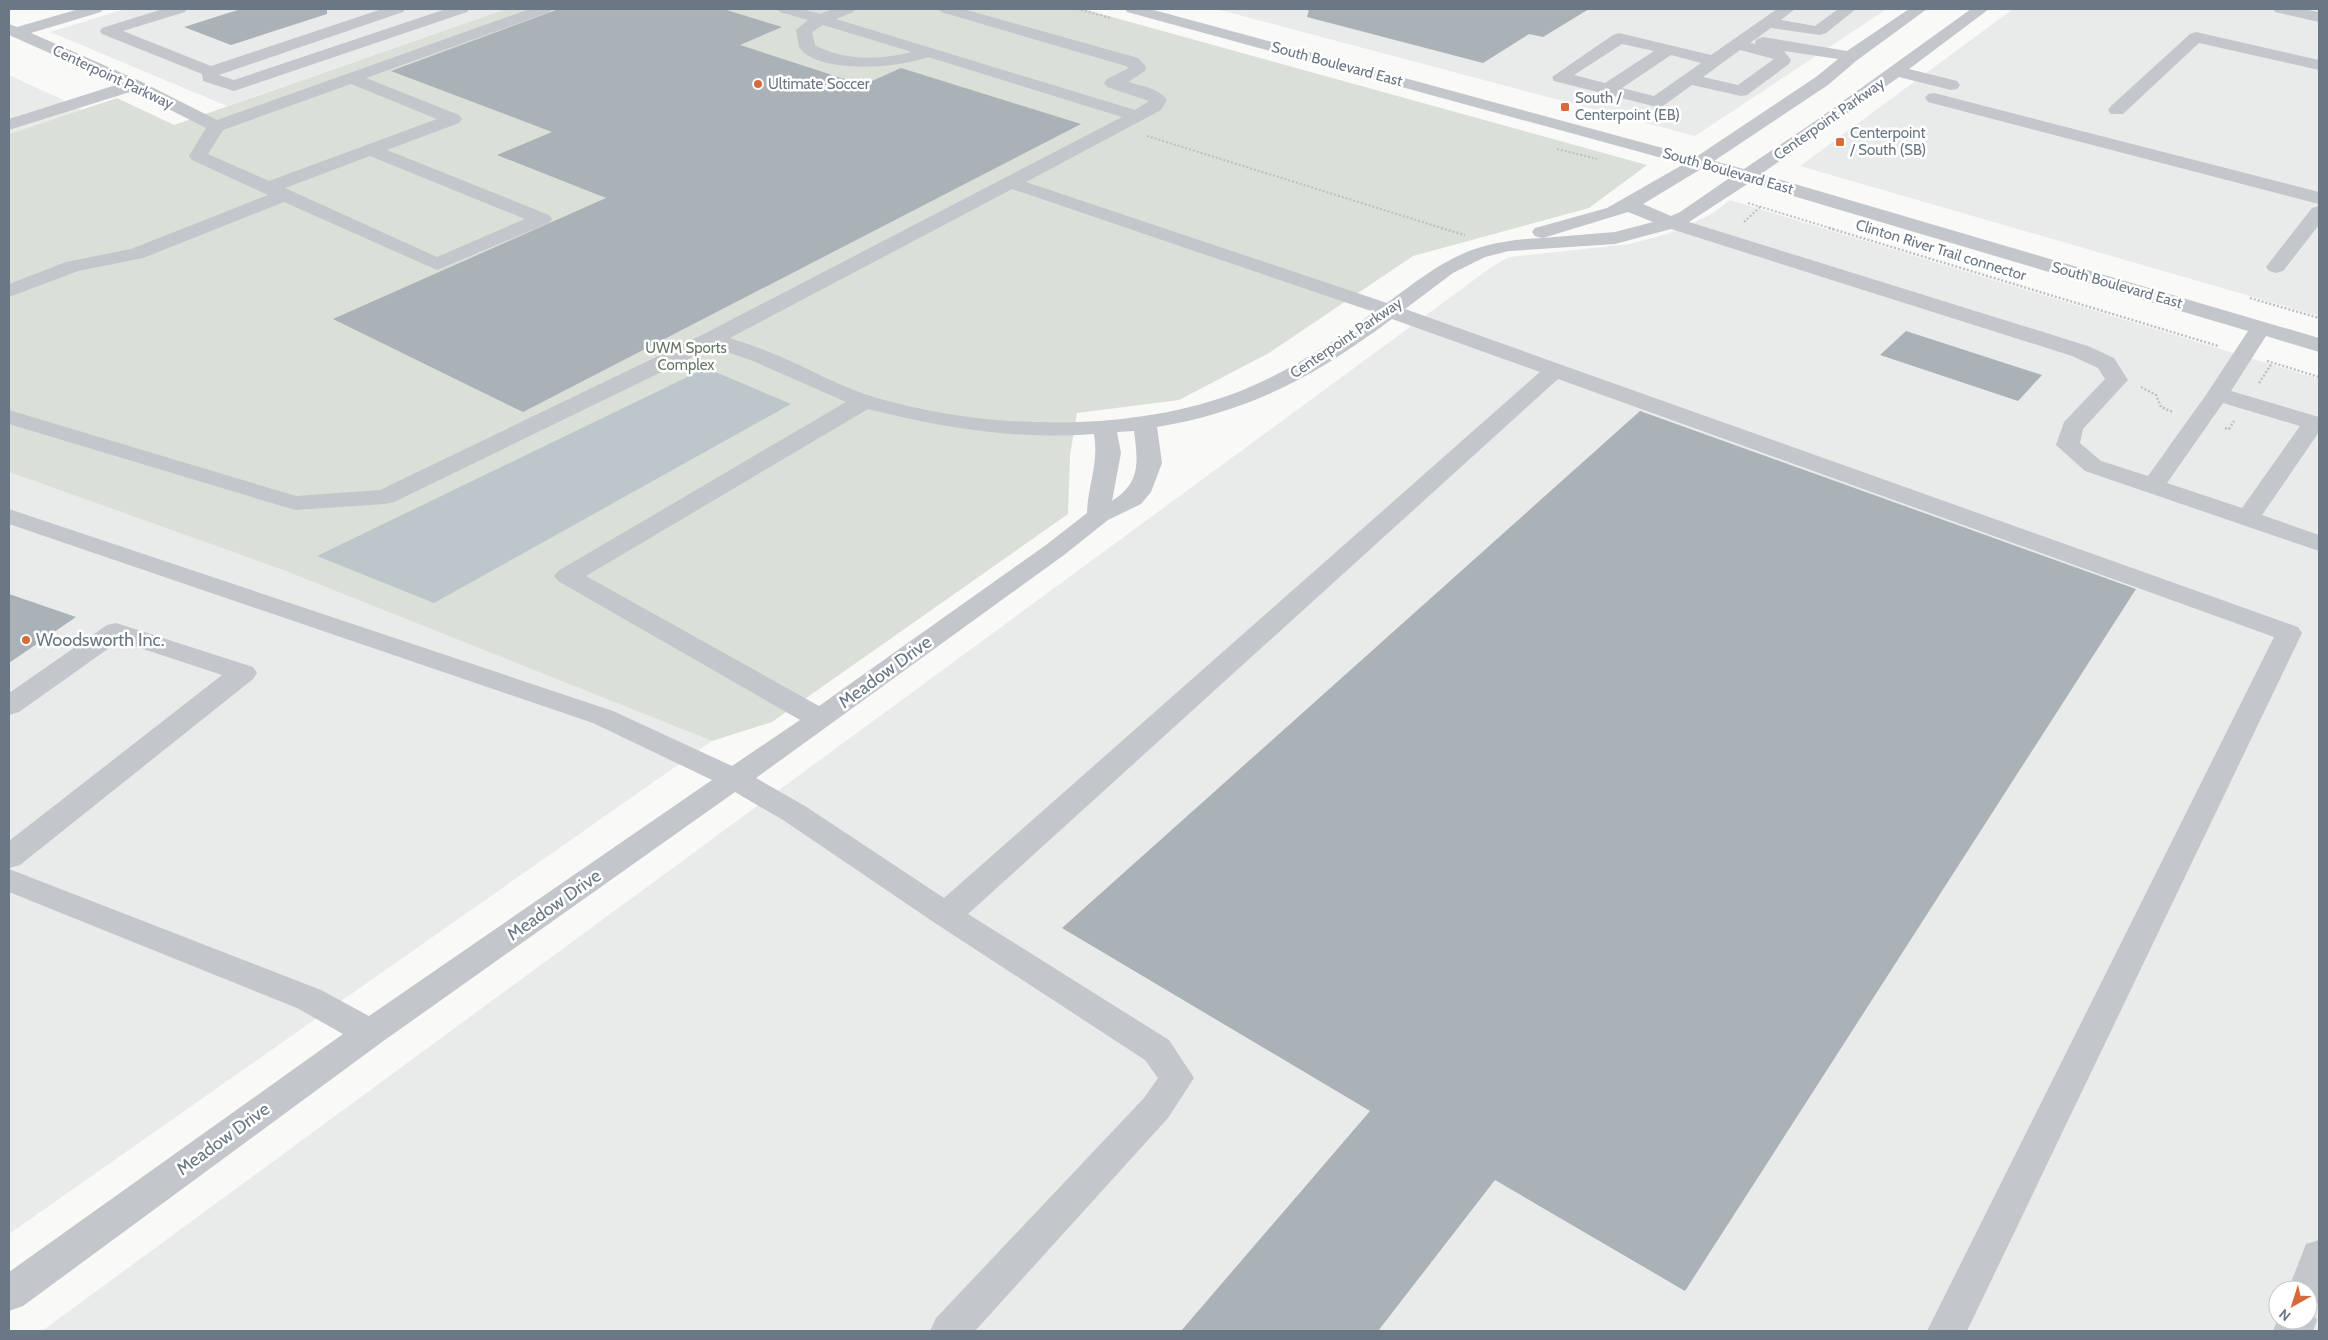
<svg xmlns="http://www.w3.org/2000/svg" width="2328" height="1340" font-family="Cabin,sans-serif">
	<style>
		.built { fill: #e9ebea; fill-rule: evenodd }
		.green { fill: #dadfd8 }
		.water { fill: #bdc6cb }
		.building { fill: #aab1b7 }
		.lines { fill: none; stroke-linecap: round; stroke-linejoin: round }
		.path-far1 { stroke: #bdbfc2; stroke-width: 2; stroke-dasharray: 2 2; stroke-linecap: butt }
		.path { stroke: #bdbfc2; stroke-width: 2.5; stroke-dasharray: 2 2; stroke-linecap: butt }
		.minor { fill: #c3c6ca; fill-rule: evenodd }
		.poi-dot { fill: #d56b3a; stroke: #fff; stroke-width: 2 }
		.labels { text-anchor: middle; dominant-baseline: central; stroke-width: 5; stroke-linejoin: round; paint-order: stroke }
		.far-street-label { font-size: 15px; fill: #6a7785; stroke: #fff }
		.far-poi-label { font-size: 15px; fill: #6a7785; stroke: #fff; text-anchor: start }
		.far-park-label { font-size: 15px; fill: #667865; stroke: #fff }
		.poi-label { font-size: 18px; fill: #6a7785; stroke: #fff; text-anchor: start }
		.street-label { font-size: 18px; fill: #6a7785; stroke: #fff }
	</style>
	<rect width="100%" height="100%" fill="#f9f9f7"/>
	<g class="built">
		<path d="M125,9h381l-279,97 -177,-74z"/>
		<path d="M1216,9h671l-192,127z"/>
		<path d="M2013,9h306v307l-519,-150z"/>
		<path d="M9,75l50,23 23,12 -73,24z"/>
		<path d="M1730,200l589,179v952h-2277l1451,-1065 16,-9 121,-13 37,-10 43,-19zM2278,1290h30v30h-30z"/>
		<path d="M9,472l274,98 429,171 -703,493z"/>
	</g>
	<path class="green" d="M506,9h577l564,156 -58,43 -176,48 -144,97 -90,47 -102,13 -7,42 -2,59 -296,208 -60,19 -429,-171 -274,-98v-338l108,-36 57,27z"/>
	<path class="water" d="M706,368l85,36 -357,199 -117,-47z"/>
	<g class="building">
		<path d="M241,9h86v5l-96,31 -47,-18z"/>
		<path d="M559,9h164l59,18 -42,18 123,40 38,-17 180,56 -558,288 -190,-93 273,-121 -109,-43 55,-23 -161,-61z"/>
		<path d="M1309,9h280l-46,28 -14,-3 -46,29 -176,-46z"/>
		<path d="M1906,331l136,44 -24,26 -138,-46z"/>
		<path d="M1640,411l496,178 -451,702 -190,-111 -117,151h-197l189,-220 -308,-183z"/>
		<path d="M9,594l67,23 -67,46z"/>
	</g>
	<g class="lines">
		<g class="path-far1">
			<path d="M1077,9l34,9"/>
			<path d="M1147,136l298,93"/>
			<path d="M1557,149l40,10"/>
			<path d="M1748,203l85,26"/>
			<path d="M1744,222l17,-16"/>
		</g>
		<g class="path">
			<path d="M1441,228l24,7"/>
			<path d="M1829,228l389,118"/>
			<path d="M2250,298l69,20"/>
			<path d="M2267,361l52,16"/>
			<path d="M2259,383l13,-20"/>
			<path d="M2141,387l15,8 5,12 12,5"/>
			<path d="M2225,428l4,1 5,-8"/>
		</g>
		<g class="minor">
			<path d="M79,9h24l-2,3 -70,21 109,48 77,39 313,-111h22l-2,3 -184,66 93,37 3,4 -3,4 -72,27 162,65 3,4 -3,4 -112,47 -153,-68 -141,56 -65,13 -69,26v-13l57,-22 65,-13 137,-54 -76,-35 -3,-4 17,-28 -73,-37 -124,39v-11l110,-35 -110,-49v-11l8,3zM351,84l86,35 -168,62 -61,-27 15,-24zM370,156l155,63 -88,38 -152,-69z"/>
			<path d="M163,9h24l-2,3 -62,19 88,35 171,-57h23l-2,3 -184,63 15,5 212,-71h23l-2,3 -233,79 -31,-10 -1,-7 -100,-40 -2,-3 2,-3z"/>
			<path d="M778,9h24l18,5 13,-5h22l-2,3 -17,7 299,91 14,-9 -42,-14 -3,-4 3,-4 22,-11 -3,-2 -185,-54 -2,-3h24l175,49 8,9 -1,4 -17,11c13,4 31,6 39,18l-6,10 -135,72 361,121c56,-42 82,-62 155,-65l-7,-2 -3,-4 3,-4 72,-20 77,-44 -557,-152 -2,-3h25l546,148 120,-80 22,-18 -54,-8 7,9 -2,4 -42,31 -6,1 -49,-11 -29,21 -6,1 -103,-26 -2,-4 61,-42 6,-2 92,22 66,-46h18l-14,11 34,6 23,-17h18l-30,24 -6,2 -49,-7 -21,15 6,1 -1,-2 2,-3 6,-2 84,14 62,-42h18l-71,52 -28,24 -114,76 30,8 70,-47 157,-113h18l-80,60 48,12 3,4 -3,4 -6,1 -52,-13 -138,97 558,164v14l-53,-16 -35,55 88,26v15l-57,83 57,20v16l-234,-80 -29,-26 8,-23 41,-43 -7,-11 -26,-12 -401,-127 -56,15 -106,7 -24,6 -32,16 -48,36 893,318 4,6 -335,698h-40l347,-694 -716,-258 -590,535 201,126 25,38 -26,40 -193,213h-45l6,-13 208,-220 14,-20 -13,-18 -210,-137 -152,-103 -48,-28 -353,250 -359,264 -14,5v-39l334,-238 -46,-26 -288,-116v-23l312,121 48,26 343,-236 -119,-57 -584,-199v-15l604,202 119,55 68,-46 -242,-139 -4,-5 4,-5 288,-169 -93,-41 -40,-14 -319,155 -9,2 -90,6 -286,-86v-14l287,86 84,-6 324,-156 418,-217 -194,-60c-28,11 -110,18 -129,-10l-3,-17 12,-10 -28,-8zM823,25l89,27c-33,8 -68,9 -97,-7l-3,-13zM1622,44l32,7 -49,32 -31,-8zM1740,50l34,9 -36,26 -35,-8zM1671,55l30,8 -47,33 -32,-8zM1701,169l30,8 -51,35 -9,4 -28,-12zM1749,183l499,148 -40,61 -60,84 -47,-15 -21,-18 3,-14 45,-49 -14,-22 -26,-12 -399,-124zM1012,189l362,123c-46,34 -93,65 -147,84 -106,37 -243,33 -350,2 -38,-11 -72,-32 -108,-46 -13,-6 -26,-9 -39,-14zM1628,212l25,10 -38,10 -72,6zM1392,319l148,53 -596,526 -139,-92 -49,-28 308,-223 44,-35 33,-16 10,-12 11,-29 -5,-36c97,-17 158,-51 235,-108zM2223,403l77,23 -58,82 -75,-25zM868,409c74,19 150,31 226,25 5,31 -6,49 -7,79l-41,32 -227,161 -233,-130zM1134,431c4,30 7,52 -22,70l9,-48 -4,-21z"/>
			<path d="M2273,9h29l17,3v10l-44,-10z"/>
			<path d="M2196,32l123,28v10l-120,-27 -76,71h-12l-3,-4 3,-4 79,-72z"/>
			<path d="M1934,93l385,99v12l-391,-102 -3,-4 3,-4z"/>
			<path d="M2319,206v19l-36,46 -7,2 -7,-2 -3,-4 3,-4 43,-55z"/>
			<path d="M116,623l137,44 4,6 -4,6 -233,186 -11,3v-27l213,-166 -103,-34 -100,71 -10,3v-22l98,-68z"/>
			<path d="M2319,1240v63l-11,4 9,13 -4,11h-40l5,-12 30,1v-30h-20l18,-46z"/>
		</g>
	</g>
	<g class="poi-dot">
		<circle cx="758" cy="84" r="5"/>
		<rect x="1560" y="102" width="10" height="10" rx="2.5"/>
		<rect x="1835" y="137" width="10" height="10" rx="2.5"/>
		<circle cx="26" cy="640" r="5"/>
	</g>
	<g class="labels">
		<g class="far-street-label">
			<text transform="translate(1337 64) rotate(15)">South Boulevard East</text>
			<text transform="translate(113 77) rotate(25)">Centerpoint Parkway</text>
			<text transform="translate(1829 119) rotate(-35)">Centerpoint Parkway</text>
			<text transform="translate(1728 171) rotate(16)">South Boulevard East</text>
			<text transform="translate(1941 250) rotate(17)">Clinton River Trail connector</text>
			<text transform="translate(2117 285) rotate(16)">South Boulevard East</text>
			<text transform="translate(1346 338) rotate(-34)">Centerpoint Parkway</text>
		</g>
		<g class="far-poi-label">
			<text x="768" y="84">Ultimate Soccer</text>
			<text x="1575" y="98">South /<tspan x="1575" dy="17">Centerpoint (EB)</tspan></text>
			<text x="1850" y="133">Centerpoint<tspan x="1850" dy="17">/ South (SB)</tspan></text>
		</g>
		<g class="far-park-label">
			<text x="686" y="348">UWM Sports<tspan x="686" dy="17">Complex</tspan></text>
		</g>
		<g class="poi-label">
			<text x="36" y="640">Woodsworth Inc.</text>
		</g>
		<g class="street-label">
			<text transform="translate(885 672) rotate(-36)">Meadow Drive</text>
			<text transform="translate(554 905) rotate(-35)">Meadow Drive</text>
			<text transform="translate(223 1139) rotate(-36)">Meadow Drive</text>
		</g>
	</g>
	<rect width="2328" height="1340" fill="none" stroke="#6a7785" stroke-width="20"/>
	<g transform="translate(2293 1305) rotate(219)"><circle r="24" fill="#ffffff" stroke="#c3c9ce"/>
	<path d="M0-4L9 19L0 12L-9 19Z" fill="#d56b3a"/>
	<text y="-8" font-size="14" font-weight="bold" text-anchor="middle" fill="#6a7785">N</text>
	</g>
</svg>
